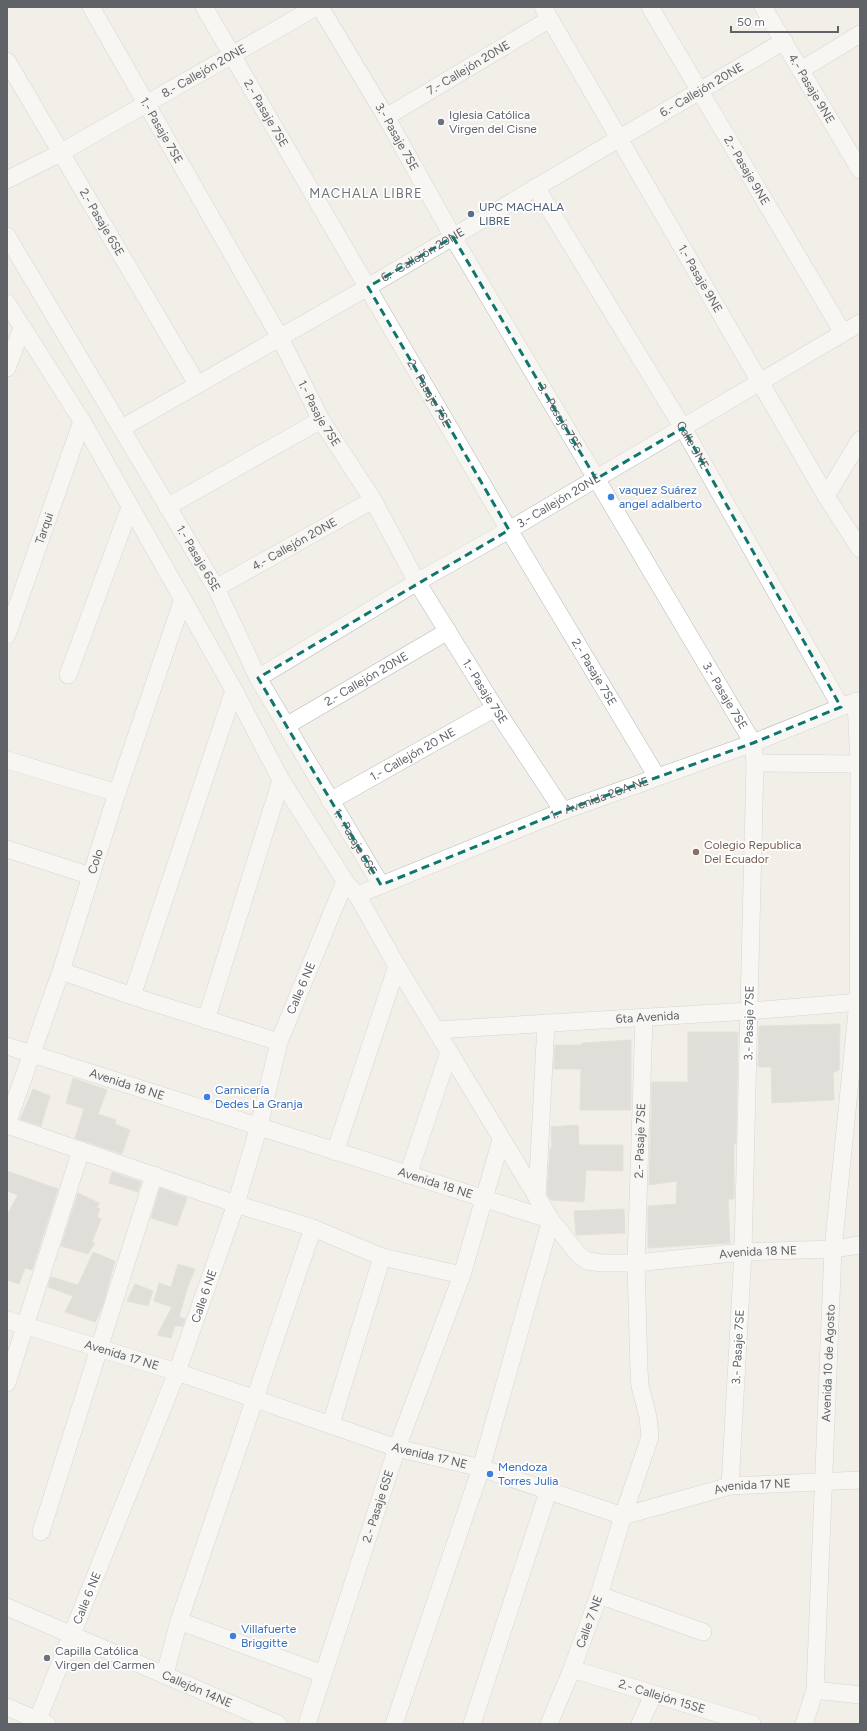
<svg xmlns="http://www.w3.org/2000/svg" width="867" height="1731" font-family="Figtree,sans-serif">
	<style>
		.building { fill: #cccac5; stroke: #d6d1c6 }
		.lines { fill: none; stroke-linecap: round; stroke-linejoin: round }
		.minor-casing { stroke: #b5b8bc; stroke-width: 18 }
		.minor { stroke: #fff; stroke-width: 17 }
		.marked { fill: none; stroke: #0f766e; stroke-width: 3; stroke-dasharray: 8 5; stroke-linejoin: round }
		.worship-dot { fill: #6b7280; stroke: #fff; stroke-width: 1.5 }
		.service-dot { fill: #5c6f8a; stroke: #fff; stroke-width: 1.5 }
		.shop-dot { fill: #3f7fe0; stroke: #fff; stroke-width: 1.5 }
		.education-dot { fill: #8d6e63; stroke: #fff; stroke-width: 1.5 }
		.labels { text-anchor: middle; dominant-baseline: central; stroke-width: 3.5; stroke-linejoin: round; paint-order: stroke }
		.street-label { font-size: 12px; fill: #5f6368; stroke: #fff }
		.worship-label { font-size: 12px; fill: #5b616d; stroke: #fff; text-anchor: start }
		.service-label { font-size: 12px; fill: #4e5e75; stroke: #fff; text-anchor: start }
		.shop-label { font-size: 12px; fill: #366cbe; stroke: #fff; text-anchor: start }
		.education-label { font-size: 12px; fill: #785e54; stroke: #fff; text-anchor: start }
		.neighbourhood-label { font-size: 13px; letter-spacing: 1px; fill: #70757a; stroke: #fff }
	</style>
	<rect width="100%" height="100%" fill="#f1efe8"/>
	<g class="building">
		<path d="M840,1024l-1,46 -6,3 1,27 -62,3 -1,-36h-13l1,-41z"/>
		<path d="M688,1032h50l-2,112h-2v55h-6l2,44 -82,5v-42l28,-2 1,-23 -28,4 3,-103h36z"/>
		<path d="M631,1040v70h-51l1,-41h-27l1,-24h27v-2z"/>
		<path d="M73,1078l34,12 -9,24 18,6 -1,4 15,6 -8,24 -47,-16 9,-29 -18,-6z"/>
		<path d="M33,1089l17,7 -9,30 -21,-7z"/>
		<path d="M578,1125l1,20h44v26l-37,-1 -2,32 -33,-2 -4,-6 3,-46h2l-1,-21z"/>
		<path d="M7,1171l51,18 -26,81 -7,-2 -6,16 -12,-4v-65l11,-20 -11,-4z"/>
		<path d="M112,1172l29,10 -3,10 -29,-9z"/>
		<path d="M160,1188l27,10 -10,28 -26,-8z"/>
		<path d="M78,1193l21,10 -2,5 3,1 -3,8 4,2 -9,23 3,1 -7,11 -27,-8z"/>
		<path d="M624,1209l1,24 -49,2 -2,-24z"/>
		<path d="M93,1252l22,9 -13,47 -7,14 -30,-10 8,-16 -25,-9 3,-10 27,8z"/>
		<path d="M178,1264l17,5 -8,20 -8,28 6,2 -2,7h-8l-4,12 -14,-3 15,-28 -18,-6 5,-18 12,4z"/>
		<path d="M135,1284l18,7 -5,15 -21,-5z"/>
	</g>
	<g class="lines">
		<g class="minor-casing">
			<g id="minor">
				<path id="s1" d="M91,7l188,329 42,84 52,80 44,82 78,126 68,103"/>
				<path id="s2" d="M204,7l305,523 148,247"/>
				<path id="s3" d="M320,7l66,110 67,120 300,506 2,20 -12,489 -13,234"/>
				<path id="s4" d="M543,7l283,489 34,53"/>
				<path id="s5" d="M650,7l193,326"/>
				<path id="s6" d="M763,7l97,163"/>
				<path id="s7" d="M7,61l190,323"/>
				<path d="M801,70l59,-36"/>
				<path id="s8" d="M386,117l164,-98"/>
				<path id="s9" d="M7,180l53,-27 256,-146"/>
				<path id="s10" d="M536,187l147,241 158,279"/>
				<path id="s11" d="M7,236l209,352 42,90 123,207"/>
				<path d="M7,303l75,118 152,269 47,90 64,101 -66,161 -20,84 -23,78 -59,168 -141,352"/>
				<path d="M7,368l15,-40"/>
				<path id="s12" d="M122,428l246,-141 416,-246"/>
				<path d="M826,496l34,-56"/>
				<path d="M167,507l154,-87"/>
				<path id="s13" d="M216,588l157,-88"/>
				<path id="s14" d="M7,635l75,-214"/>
				<path d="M68,675l62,-168"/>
				<path id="s15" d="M258,678l159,-96 92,-52 351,-207"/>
				<path id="s16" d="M286,726l162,-95"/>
				<path d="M7,760l110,33"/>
				<path d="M755,763l105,1"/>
				<path id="s17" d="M330,801l165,-93"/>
				<path d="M7,849l84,27"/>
				<path id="s18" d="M349,886l8,9 206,-84 190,-68 98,-40"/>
				<path id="s19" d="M357,895l40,71 154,254 27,34 9,7 15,2h34l107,-11 90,-3 27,-4"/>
				<path d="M61,971l71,25 147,46"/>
				<path d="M132,996l102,-306"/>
				<path d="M206,1020l75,-240"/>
				<path id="s20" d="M436,1030l313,-19 111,-9"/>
				<path id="s21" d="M7,1046l544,174"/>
				<path id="s22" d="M7,1124l54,-153 56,-178 66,-194"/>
				<path d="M7,1125l229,79 77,24 69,29 80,18"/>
				<path d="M335,1152l62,-186"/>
				<path d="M408,1175l41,-123"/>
				<path d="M537,1198l9,-175"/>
				<path id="s23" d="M7,1320l170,52 220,76 84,20 142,48 107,-30 130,-6"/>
				<path d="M7,1383l74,-233"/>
				<path d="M331,1424l51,-167"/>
				<path d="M41,1532l113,-357"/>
				<path d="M599,1595l104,37"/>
				<path id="s24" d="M7,1607l271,117"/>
				<path d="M179,1621l144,53"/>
				<path id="s25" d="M572,1669l180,55"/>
				<path d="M165,1674l14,-53 134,-393"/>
				<path d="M815,1690l45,5"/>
				<path d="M7,1707l40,17"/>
				<path id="s26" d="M307,1724l90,-276 65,-173 39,-135"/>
				<path d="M394,1724l87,-256 70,-248"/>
				<path d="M472,1724l76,-232"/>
				<path id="s27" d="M549,1724l23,-55 27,-74 24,-79 27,-79 -2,-20 -8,-31 -1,-16 -3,-107 8,-245"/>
				<path d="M640,1724l13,-29"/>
				<path id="s28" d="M804,1724l11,-34 18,-441 25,-247 1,-238 -3,-63"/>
			</g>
		</g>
		<use href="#minor" class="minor"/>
	</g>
	<path d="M0 0H867V1731H0ZM453,237l143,242 87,-51 158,279 -88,36 -190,68 -182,74 -123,-207 251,-148 -141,-243z" fill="#f1efe8" fill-opacity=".55" fill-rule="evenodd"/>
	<path class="marked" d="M453,237l143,242 87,-51 158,279 -88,36 -190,68 -182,74 -123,-207 251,-148 -141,-243z"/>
	<g class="worship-dot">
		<circle cx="441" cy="122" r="4"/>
		<circle cx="47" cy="1658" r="4"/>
	</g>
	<circle class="service-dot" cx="471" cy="214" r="4"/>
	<g class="shop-dot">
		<circle cx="611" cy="497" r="4"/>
		<circle cx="207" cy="1097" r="4"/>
		<circle cx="490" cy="1474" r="4"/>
		<circle cx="233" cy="1636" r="4"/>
	</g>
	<circle class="education-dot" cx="696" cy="852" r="4"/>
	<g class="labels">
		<g class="street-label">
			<text stroke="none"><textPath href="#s8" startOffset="96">7.- Callejón 20NE</textPath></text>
			<text stroke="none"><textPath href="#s9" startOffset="225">8.- Callejón 20NE</textPath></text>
			<text stroke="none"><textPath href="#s6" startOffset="95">4.- Pasaje 9NE</textPath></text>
			<text stroke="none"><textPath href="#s12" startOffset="671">6.- Callejón 20NE</textPath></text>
			<text stroke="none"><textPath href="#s2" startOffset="123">2.- Pasaje 7SE</textPath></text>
			<text stroke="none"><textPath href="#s1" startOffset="142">1.- Pasaje 7SE</textPath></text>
			<text stroke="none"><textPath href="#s3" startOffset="151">3.- Pasaje 7SE</textPath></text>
			<text stroke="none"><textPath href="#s5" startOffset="190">2.- Pasaje 9NE</textPath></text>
			<text stroke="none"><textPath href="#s7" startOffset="187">2.- Pasaje 6SE</textPath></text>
			<text stroke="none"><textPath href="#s12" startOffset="347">6.- Callejón 20NE</textPath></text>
			<text stroke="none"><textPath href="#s4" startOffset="314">1.- Pasaje 9NE</textPath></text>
			<text stroke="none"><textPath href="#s2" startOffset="447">2.- Pasaje 7SE</textPath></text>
			<text stroke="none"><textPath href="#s1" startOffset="466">1.- Pasaje 7SE</textPath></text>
			<text stroke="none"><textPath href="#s3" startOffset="475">3.- Pasaje 7SE</textPath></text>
			<text stroke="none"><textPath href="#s10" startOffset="302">Calle 9NE</textPath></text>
			<text stroke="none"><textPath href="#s15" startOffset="349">3.- Callejón 20NE</textPath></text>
			<text stroke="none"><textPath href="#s14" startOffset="113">Tarqui</textPath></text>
			<text stroke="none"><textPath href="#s13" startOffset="90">4.- Callejón 20NE</textPath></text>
			<text stroke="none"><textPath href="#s11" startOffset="375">1.- Pasaje 6SE</textPath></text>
			<text stroke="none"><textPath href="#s2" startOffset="771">2.- Pasaje 7SE</textPath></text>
			<text stroke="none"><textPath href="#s16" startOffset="93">2.- Callejón 20NE</textPath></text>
			<text stroke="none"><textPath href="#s1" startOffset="790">1.- Pasaje 7SE</textPath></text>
			<text stroke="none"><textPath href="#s3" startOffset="799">3.- Pasaje 7SE</textPath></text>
			<text stroke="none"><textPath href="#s17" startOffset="95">1.- Callejón 20 NE</textPath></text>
			<text stroke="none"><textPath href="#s18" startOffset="273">1.- Avenida 20A NE</textPath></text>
			<text stroke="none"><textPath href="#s11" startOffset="699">1.- Pasaje 6SE</textPath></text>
			<text stroke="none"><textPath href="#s22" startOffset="277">Colo</textPath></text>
			<text transform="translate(301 988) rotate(-67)">Calle 6 NE</text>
			<text stroke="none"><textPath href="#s20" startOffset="212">6ta Avenida</textPath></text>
			<text transform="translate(749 1023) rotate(-89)">3.- Pasaje 7SE</text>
			<text stroke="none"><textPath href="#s21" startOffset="126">Avenida 18 NE</textPath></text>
			<text stroke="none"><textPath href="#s27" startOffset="602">2.- Pasaje 7SE</textPath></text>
			<text stroke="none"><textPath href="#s21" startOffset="450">Avenida 18 NE</textPath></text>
			<text stroke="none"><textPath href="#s19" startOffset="605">Avenida 18 NE</textPath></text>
			<text transform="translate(204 1296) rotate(-71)">Calle 6 NE</text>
			<text transform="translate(738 1347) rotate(-87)">3.- Pasaje 7SE</text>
			<text stroke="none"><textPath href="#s23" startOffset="120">Avenida 17 NE</textPath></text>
			<text stroke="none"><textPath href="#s28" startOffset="363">Avenida 10 de Agosto</textPath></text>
			<text stroke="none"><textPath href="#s23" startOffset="444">Avenida 17 NE</textPath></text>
			<text stroke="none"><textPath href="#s23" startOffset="780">Avenida 17 NE</textPath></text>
			<text stroke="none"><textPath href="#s26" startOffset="229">2.- Pasaje 6SE</textPath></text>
			<text transform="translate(87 1598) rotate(-68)">Calle 6 NE</text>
			<text stroke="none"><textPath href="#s27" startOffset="110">Calle 7 NE</textPath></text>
			<text stroke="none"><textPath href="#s24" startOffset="207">Callejón 14NE</textPath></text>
			<text stroke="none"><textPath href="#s25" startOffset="94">2.- Callejón 15SE</textPath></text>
		</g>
		<g class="worship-label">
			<text x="449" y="115">Iglesia Católica<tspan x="449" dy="14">Virgen del Cisne</tspan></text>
			<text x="55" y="1651">Capilla Católica<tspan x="55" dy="14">Virgen del Carmen</tspan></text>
		</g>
		<g class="service-label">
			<text x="479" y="207">UPC MACHALA<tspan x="479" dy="14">LIBRE</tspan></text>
		</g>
		<g class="shop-label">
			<text x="619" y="490">vaquez Suárez<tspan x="619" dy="14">angel adalberto</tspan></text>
			<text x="215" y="1090">Carnicería<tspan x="215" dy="14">Dedes La Granja</tspan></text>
			<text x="498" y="1467">Mendoza<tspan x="498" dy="14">Torres Julia</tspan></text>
			<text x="241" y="1629">Villafuerte<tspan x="241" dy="14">Briggitte</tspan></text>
		</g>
		<g class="education-label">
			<text x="704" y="845">Colegio Republica<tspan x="704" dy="14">Del Ecuador</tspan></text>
		</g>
		<g class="neighbourhood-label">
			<text x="366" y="193">MACHALA LIBRE</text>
		</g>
	</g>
	<rect width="867" height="1731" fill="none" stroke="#5f6368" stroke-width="16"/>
	<path d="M731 26v6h107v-6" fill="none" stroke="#5f6368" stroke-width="2"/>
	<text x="737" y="26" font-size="12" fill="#5f6368" stroke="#ffffff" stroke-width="3" paint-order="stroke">50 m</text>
</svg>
